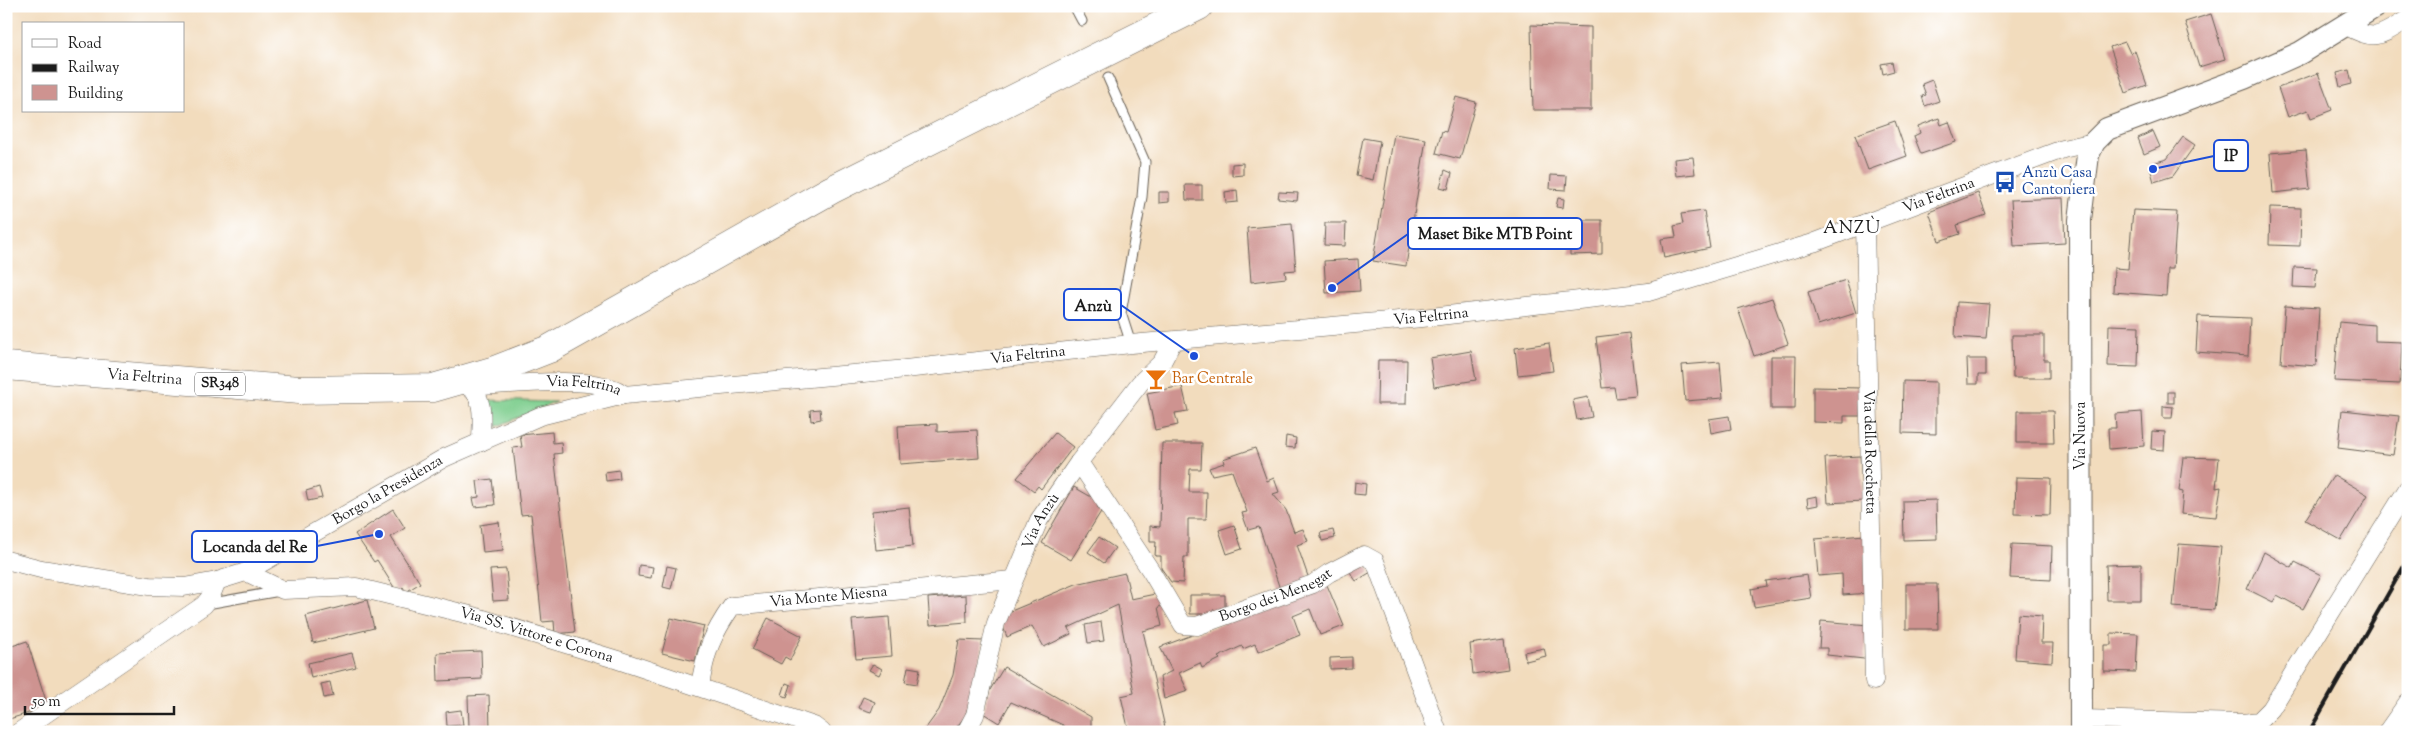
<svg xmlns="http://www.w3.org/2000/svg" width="2414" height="738" font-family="'Sorts Mill Goudy',serif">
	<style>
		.green { fill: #7ece8e; stroke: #4d7555 }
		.building { fill: #ce9390 }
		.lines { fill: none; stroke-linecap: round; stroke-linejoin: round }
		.service-casing { stroke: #675f54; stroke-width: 11 }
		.minor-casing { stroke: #675f54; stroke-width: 19 }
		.tertiary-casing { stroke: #675f54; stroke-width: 24 }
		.primary-casing { stroke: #675f54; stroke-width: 29 }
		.service { stroke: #fff; stroke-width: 9 }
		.minor { stroke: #fff; stroke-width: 18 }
		.tertiary { stroke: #fff; stroke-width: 22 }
		.primary { stroke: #fff; stroke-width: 28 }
		.rail { stroke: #1c1c1c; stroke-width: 4 }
		.labels { text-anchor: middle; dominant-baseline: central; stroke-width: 5; stroke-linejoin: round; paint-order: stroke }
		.shield { fill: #fff; stroke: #606060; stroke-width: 1 }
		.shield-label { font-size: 14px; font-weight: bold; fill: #1c1c1c }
		.transit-label { font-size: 15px; fill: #164399; stroke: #fff; text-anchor: start }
		.street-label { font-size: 15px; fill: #1c1c1c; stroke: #fff }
		.food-label { font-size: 15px; fill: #c56008; stroke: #fff; text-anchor: start }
		.quarter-label { font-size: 18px; letter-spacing: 1px; fill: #1c1c1c; stroke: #fff }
		.leader { fill: none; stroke: #1d4ed8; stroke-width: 2 }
		.callout-dot { fill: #1d4ed8; stroke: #fff; stroke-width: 2 }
		.callout { fill: #fff; stroke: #1d4ed8; stroke-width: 2 }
		.callout-label { font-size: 16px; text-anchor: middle; font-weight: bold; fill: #1c1c1c }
	</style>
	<rect width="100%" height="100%" fill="#fff"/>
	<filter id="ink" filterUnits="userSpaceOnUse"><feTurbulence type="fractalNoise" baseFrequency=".02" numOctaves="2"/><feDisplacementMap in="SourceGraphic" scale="10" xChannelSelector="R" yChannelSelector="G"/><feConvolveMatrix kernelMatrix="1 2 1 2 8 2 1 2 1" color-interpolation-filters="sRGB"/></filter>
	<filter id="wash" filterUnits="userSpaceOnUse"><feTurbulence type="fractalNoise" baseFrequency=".0096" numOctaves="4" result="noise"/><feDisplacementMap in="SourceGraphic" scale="20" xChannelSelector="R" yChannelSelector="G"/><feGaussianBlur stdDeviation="1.12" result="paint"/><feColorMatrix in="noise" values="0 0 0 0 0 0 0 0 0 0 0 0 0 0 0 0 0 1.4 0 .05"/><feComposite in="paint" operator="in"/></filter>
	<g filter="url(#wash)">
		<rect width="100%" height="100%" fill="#f2dcbd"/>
		<path class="green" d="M485,400l71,2 -63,26z"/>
		<g id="blocks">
			<g class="building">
				<path d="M2075,6h12l-10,4z"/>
				<path d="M2196,6h12v1l-11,3z"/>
				<path d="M2211,14l14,45 -26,8 -14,-45z"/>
				<path d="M1531,25l60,2v83h-58z"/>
				<path d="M2125,42l5,11 5,-2 12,34 -21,8 -16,-46z"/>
				<path d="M1892,62l2,9 -11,3 -2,-10z"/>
				<path d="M2349,70l3,14 -12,3 -3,-14z"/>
				<path d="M2318,73l14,37 -21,8 -3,-8 -20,7 -10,-29z"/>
				<path d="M1932,80l7,21 -14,5 -3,-10 4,-1 -4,-11z"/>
				<path d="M1456,97l20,5 -16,57 -24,-6 6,-22 4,1z"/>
				<path d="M1939,118l2,7 8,-3 7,20 -35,12 -7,-18 6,-3 -2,-7z"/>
				<path d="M1895,121l12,35 -39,14 -13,-35z"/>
				<path d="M2153,131l7,16 -16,7 -6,-16z"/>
				<path d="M1394,134l32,5 -20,127 -33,-5z"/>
				<path d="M2183,137l12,8 -22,31 -19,6 -5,-18 18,-5z"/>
				<path d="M1363,138l17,3 -7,39 -17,-4z"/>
				<path d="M2306,150l4,39 -37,4 -3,-40z"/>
				<path d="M1693,157l2,17 -19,2 -2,-17z"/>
				<path d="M1243,163v12l-11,1v-12z"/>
				<path d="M1445,170l7,3 -4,16 -8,-2z"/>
				<path d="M1551,175l16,1 -1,14 -16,-1z"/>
				<path d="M1185,185h17v15h-16z"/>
				<path d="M1237,190l1,12 -12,1 -1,-11z"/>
				<path d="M1159,192h10v10l-10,1z"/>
				<path d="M1279,192l19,1 -1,8 -19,-2z"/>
				<path d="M1978,193l8,22 -29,10 3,9 -21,7 -10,-29z"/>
				<path d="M1558,198l6,1 -1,9 -7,-1z"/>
				<path d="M2063,198l2,45 -51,3 -3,-46z"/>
				<path d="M2270,207l31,1 -1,38 -31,-1z"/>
				<path d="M2133,210l44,2 -4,57h-5l-2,27 -53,-4 1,-24 14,1z"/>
				<path d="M1704,211l6,37 -46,10 -3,-19 15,-2 -2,-11 9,-2 -2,-10z"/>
				<path d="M1570,220h32v34l-32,1z"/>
				<path d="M1325,223h21l-1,23 -21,-1z"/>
				<path d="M1292,224l4,46 -11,1 1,7 -35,4 -4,-54z"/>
				<path d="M1358,259l2,32 -34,2 -2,-32z"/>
				<path d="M2294,267l23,1 -2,20 -22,-1z"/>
				<path d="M1846,280l10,33 -38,12 -10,-33z"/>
				<path d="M1772,298l16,46 -34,12 -16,-47z"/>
				<path d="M1957,302l32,2 -3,35 -31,-2z"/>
				<path d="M2285,306l34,2 -3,58 -35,-3z"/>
				<path d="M2198,316l52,2 -2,38 -52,-4z"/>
				<path d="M2339,322l36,3v16l27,1 -2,42 -66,-3z"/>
				<path d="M2109,325l30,1 -1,41 -30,-1z"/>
				<path d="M1629,333l7,63 -20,2 -2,-11 -12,1 -6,-51z"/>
				<path d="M2012,335h32v25h5v18h-36z"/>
				<path d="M1549,343l4,28 -35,4 -3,-27z"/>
				<path d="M1471,351l5,29 -42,7 -4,-29z"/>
				<path d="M1771,356h25l-1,53h-24z"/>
				<path d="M1967,359h19v16h-8v9h-10z"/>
				<path d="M1378,360h29l-1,44h-29z"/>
				<path d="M1720,362l3,36 -38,3 -3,-36z"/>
				<path d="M1903,381l33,1v52l-34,-1z"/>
				<path d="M1182,386l6,25 -13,2 3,12 -23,5 -8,-37z"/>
				<path d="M1813,387l47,1v28h-16v7l-31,-1z"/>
				<rect x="2168" y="392" width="6" height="11"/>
				<path d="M1588,397l4,20 -15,3 -4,-20z"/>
				<path d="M2163,406l10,1 -1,11h-9z"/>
				<path d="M820,409l1,10 -10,2 -1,-11z"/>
				<path d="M2342,410l57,6 -6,39 -55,-7z"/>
				<path d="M2017,411h36l1,32h-37z"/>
				<path d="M2142,412l2,34 -35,3 -1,-21h8l-1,-14z"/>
				<path d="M1729,416l2,13 -20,4 -2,-14z"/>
				<path d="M937,424v8l40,-2 2,28 -79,6 -2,-38z"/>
				<path d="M2152,431l13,1 -1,18 -13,-1z"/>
				<path d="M552,432l1,11 8,-1 1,11 -8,1 21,178 -20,2 -1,-13 -12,1 -11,-108 -10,1 -8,-67 9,-1 -2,-12z"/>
				<path d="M1055,433l18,14 -32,42 -3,-3 -4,5 -17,-13z"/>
				<path d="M1286,436l10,2 -1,10 -10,-1z"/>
				<path d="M1162,443h40l-1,26h-11l-1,23h18l-1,27h-18v38h-4l-1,26 -12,-1 -10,-14v-12h-6l1,-14h-6v-16l10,1z"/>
				<path d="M1255,448l12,33 7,-3 5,14 -6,2 13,16 8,22 9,-3 5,12 -11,4 13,37 -29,10 -22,-65 -11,3 -6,-17 5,-1 -15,-41 -20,4 -3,-7 15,-5 -1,-4z"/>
				<path d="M1860,456l3,45 -35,2 -3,-45z"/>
				<path d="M2183,457l36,1 -3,30 5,-1 -5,30 -35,-3 2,-22 -4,-1z"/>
				<path d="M619,470l1,9 -14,2 -1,-9z"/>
				<path d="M2334,475l34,20 -27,45 -36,-20z"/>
				<path d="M2016,477l35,1 -1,37 -35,-1z"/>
				<path d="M492,479l3,26 -20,2 -2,-9 6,-1 -2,-16z"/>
				<path d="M1355,482l11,2 -1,11 -11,-1z"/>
				<path d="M319,487l3,11 -14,3 -2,-10z"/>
				<path d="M1074,487l26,15 -3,5 5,3 -31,50 -29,-17z"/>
				<path d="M1817,496l1,9 -10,2 -1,-9z"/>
				<path d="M1936,500l1,39 -33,1 -1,-39z"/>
				<path d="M909,507l4,39 -37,4 -4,-39z"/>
				<path d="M393,509l12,19 -14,9 29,46 -14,9 -3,-5 -6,5 -20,-32 -3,2 -19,-28z"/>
				<path d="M499,522l4,28 -20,2 -3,-27z"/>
				<path d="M1234,525l8,24 -15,5 -8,-24z"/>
				<path d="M1333,530l2,8 -13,3 -2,-8z"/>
				<path d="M1865,535l4,58 -26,2 -1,-21 -24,2 -3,-37z"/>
				<path d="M1099,537l16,11 -11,15 -16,-11z"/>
				<path d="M2012,544l40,2 -1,34 -41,-2z"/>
				<path d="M2179,544l42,3 -7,63 -41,-3z"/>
				<path d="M2264,552l28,16 3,-6 26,13 -18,34 -26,-14 -4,7 -26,-13z"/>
				<path d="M1363,560l8,12 -15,9 -8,-12z"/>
				<path d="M2141,564v36h-34l-1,-35z"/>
				<path d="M639,565l14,2 -2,11 -13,-2z"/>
				<path d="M667,566l9,2 -5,21 -8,-2z"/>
				<path d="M506,569l3,31 -16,1 -3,-31z"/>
				<path d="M1125,573l6,26 29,-6 5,13 -7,1 4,19 -19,5 23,101h-37l-8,-36 13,-3 -16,-88 -50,23 3,6 -27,13 -12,-21 -25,11 -5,-13 2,-10 72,-30z"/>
				<path d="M1807,575l4,23 -57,9 -3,-18 16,-3 -1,-5z"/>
				<path d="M1906,584h31l1,45h-32z"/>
				<path d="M1327,585l17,41 -24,9 -10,-26 -17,7 7,19 -42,17 -3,-8 -12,5 -1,-3 -24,11 2,2 -18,9 -2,-5 -21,10 9,18 -24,8 -4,-22 12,-6 -12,-24z"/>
				<path d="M966,595l1,27 -37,3 -2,-27z"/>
				<path d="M1190,595h35v15h-12v4h-23z"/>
				<path d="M367,600l7,28 -61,15 -7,-27z"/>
				<path d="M2018,614l24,2 -1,27h12l-1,19 -37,-3z"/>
				<path d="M889,617l3,39 -36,3 -4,-39z"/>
				<path d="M671,618l33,8 -9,35 -33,-8z"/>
				<path d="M768,618l34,18 -12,24 -5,-3 -4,7 -29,-15z"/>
				<path d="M1821,621l48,4 -5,34 -37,-4v-7h-8z"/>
				<path d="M1101,622l3,19 -16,2 -3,-18z"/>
				<path d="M2111,633l27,1 -2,38 -32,-1v-26h7z"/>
				<path d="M1504,639l4,30 -35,5 -3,-30z"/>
				<path d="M959,640l24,1 -4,33 -14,42 -12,16h-30l16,-22 14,-35z"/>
				<path d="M27,641l21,66 -42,13v-72z"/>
				<path d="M1544,648l2,8 -20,5 -2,-9z"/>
				<path d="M481,651l1,28 -44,2 -1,-28z"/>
				<path d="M352,653l4,14 -45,11 -3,-15z"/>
				<path d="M1352,657v11l-22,1v-11z"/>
				<path d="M873,664l9,5 -3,6 -10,-5z"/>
				<path d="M908,667l12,2 -3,15 -12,-2z"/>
				<path d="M1004,667l87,50v15h-27l-1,-7 -52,-23 -12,21 -16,-10 7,-23z"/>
				<path d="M330,682l3,14 -9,2 -3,-14z"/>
				<path d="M786,683l5,2 -4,12 -5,-2z"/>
				<path d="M489,695l1,33h-21l-1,-32z"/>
				<path d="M863,697l12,5 -4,10 -13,-4z"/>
				<path d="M461,710l2,15 -16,1 -1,-14z"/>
			</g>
		</g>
	</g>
	<g filter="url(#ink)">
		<use href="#blocks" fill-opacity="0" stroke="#675f54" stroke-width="1"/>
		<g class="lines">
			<g class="service-casing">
				<g id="service">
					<path d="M1074,6l8,15"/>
					<path d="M1108,78l37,84 -3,35 -21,116 10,31"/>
					<path d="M207,604l73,-13"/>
				</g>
			</g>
			<g class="minor-casing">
				<g id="minor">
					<path d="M2347,26c29,17 34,9 61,-7"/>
					<path id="s1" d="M1865,223l9,458"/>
					<path id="s2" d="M469,387c32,-2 135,-14 155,8"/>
					<path d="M469,387c17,11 12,36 12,55"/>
					<path id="s3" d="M1079,462l72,109 32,54 14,1 116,-42 16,-11 35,-18 11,6 63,171"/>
					<path id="s4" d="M6,560l35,9 108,17 35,1 33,-6 29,-9 198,-114 96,-42 84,-21 272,-25 235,-26 291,-26 227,-26 164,-49 250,-94 31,-7"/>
					<path id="s5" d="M246,572l37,18 73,-3 118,29 144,44 196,66 8,6"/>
					<path id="s6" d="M700,687c5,-35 12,-52 32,-81l281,-26"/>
					<path d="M2081,719l162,4 16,-2 12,-12 137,-221"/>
					<path d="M19,732l185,-127 7,-9 6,-15"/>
					<path id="s7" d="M966,732l9,-17 21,-92 43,-103 40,-58 61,-79 22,-21 11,-21"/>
					<path d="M2387,732l21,-30"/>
				</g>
			</g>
			<g class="tertiary-casing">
				<path id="tertiary" d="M2081,732l-1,-512 8,-65 6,-13 13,-13 137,-51 56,-25 76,-47"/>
			</g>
			<g class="primary-casing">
				<g id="primary">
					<path id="s8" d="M6,366l293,24 134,-2 59,-17 57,-22 282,-159 368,-184"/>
				</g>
			</g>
			<use href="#service" class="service"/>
			<use href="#minor" class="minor"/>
			<use href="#tertiary" class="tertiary"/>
			<use href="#primary" class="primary"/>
			<path class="rail" d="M2309,732l99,-173"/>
		</g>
	</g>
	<defs>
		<g id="bus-bare" transform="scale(1.725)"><path d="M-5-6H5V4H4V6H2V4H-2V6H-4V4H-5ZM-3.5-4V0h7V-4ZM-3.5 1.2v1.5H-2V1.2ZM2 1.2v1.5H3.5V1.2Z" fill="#1a4fb4" stroke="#fff" stroke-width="2.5" paint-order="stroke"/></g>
		<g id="bar-bare" transform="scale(1.725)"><path d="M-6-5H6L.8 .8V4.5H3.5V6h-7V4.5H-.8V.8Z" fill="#e8710a" stroke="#fff" stroke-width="2.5" paint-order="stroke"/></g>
	</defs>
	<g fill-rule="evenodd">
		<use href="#bus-bare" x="2005" y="182"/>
		<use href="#bar-bare" x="1156" y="379"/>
	</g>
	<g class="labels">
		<rect class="shield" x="195" y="372.5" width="50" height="23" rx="4"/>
		<g class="shield-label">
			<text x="220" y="384">SR348</text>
		</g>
		<g class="transit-label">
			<text x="2022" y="173">Anzù Casa<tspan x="2022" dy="17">Cantoniera</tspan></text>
		</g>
		<g class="street-label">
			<text stroke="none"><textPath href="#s4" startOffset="2000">Via Feltrina</textPath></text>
			<text stroke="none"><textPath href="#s4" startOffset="1475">Via Feltrina</textPath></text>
			<text stroke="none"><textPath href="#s4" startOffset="1070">Via Feltrina</textPath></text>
			<text stroke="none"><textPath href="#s8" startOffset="139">Via Feltrina</textPath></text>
			<text stroke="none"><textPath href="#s2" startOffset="115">Via Feltrina</textPath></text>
			<text transform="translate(2081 436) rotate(-90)">Via Nuova</text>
			<text stroke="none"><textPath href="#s1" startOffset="229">Via della Rocchetta</textPath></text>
			<text stroke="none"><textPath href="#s4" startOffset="408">Borgo la Presidenza</textPath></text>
			<text stroke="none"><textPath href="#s7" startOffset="225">Via Anzù</textPath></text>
			<text stroke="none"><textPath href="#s3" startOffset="292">Borgo dei Menegat</textPath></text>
			<text stroke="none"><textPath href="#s6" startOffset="185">Via Monte Miesna</textPath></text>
			<text stroke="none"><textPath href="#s5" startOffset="301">Via SS. Vittore e Corona</textPath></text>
		</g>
		<g class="food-label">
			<text x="1172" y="379">Bar Centrale</text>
		</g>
		<g class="quarter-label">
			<text x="1852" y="229">ANZÙ</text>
		</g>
	</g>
	<path class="leader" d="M2153 169L2214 156M1332 288L1408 234M1194 356L1121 305M379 534L317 546"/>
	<g class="callout-dot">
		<circle cx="2153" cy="169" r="5"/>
		<circle cx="1332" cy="288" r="5"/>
		<circle cx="1194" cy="356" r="5"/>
		<circle cx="379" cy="534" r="5"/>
	</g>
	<g class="callout">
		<rect x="2214" y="140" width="34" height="31" rx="5"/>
		<rect x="1408" y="218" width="174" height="31" rx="5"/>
		<rect x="1064" y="289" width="57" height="31" rx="5"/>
		<rect x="192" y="531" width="125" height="31" rx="5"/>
	</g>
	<g class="callout-label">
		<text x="2231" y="161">IP</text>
		<text x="1495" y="239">Maset Bike MTB Point</text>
		<text x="1093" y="311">Anzù</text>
		<text x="255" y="552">Locanda del Re</text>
	</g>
	<rect width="2414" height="738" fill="none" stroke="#fff" stroke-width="25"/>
	<rect x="22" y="22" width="162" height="90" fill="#ffffff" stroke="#a4a4a4"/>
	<rect x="32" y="39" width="25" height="8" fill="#ffffff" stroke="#a4a4a4"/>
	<text x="68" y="48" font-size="15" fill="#1c1c1c">Road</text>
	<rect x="32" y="64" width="25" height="8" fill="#1c1c1c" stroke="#a4a4a4"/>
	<text x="68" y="72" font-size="15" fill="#1c1c1c">Railway</text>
	<rect x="32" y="85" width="25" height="15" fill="#ce9390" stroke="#a4a4a4"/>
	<text x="68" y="98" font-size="15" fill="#1c1c1c">Building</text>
	<path d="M25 706v8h149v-8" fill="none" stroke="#1c1c1c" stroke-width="2.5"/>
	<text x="32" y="706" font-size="15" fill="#1c1c1c" stroke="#ffffff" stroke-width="4" paint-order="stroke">50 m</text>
</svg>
